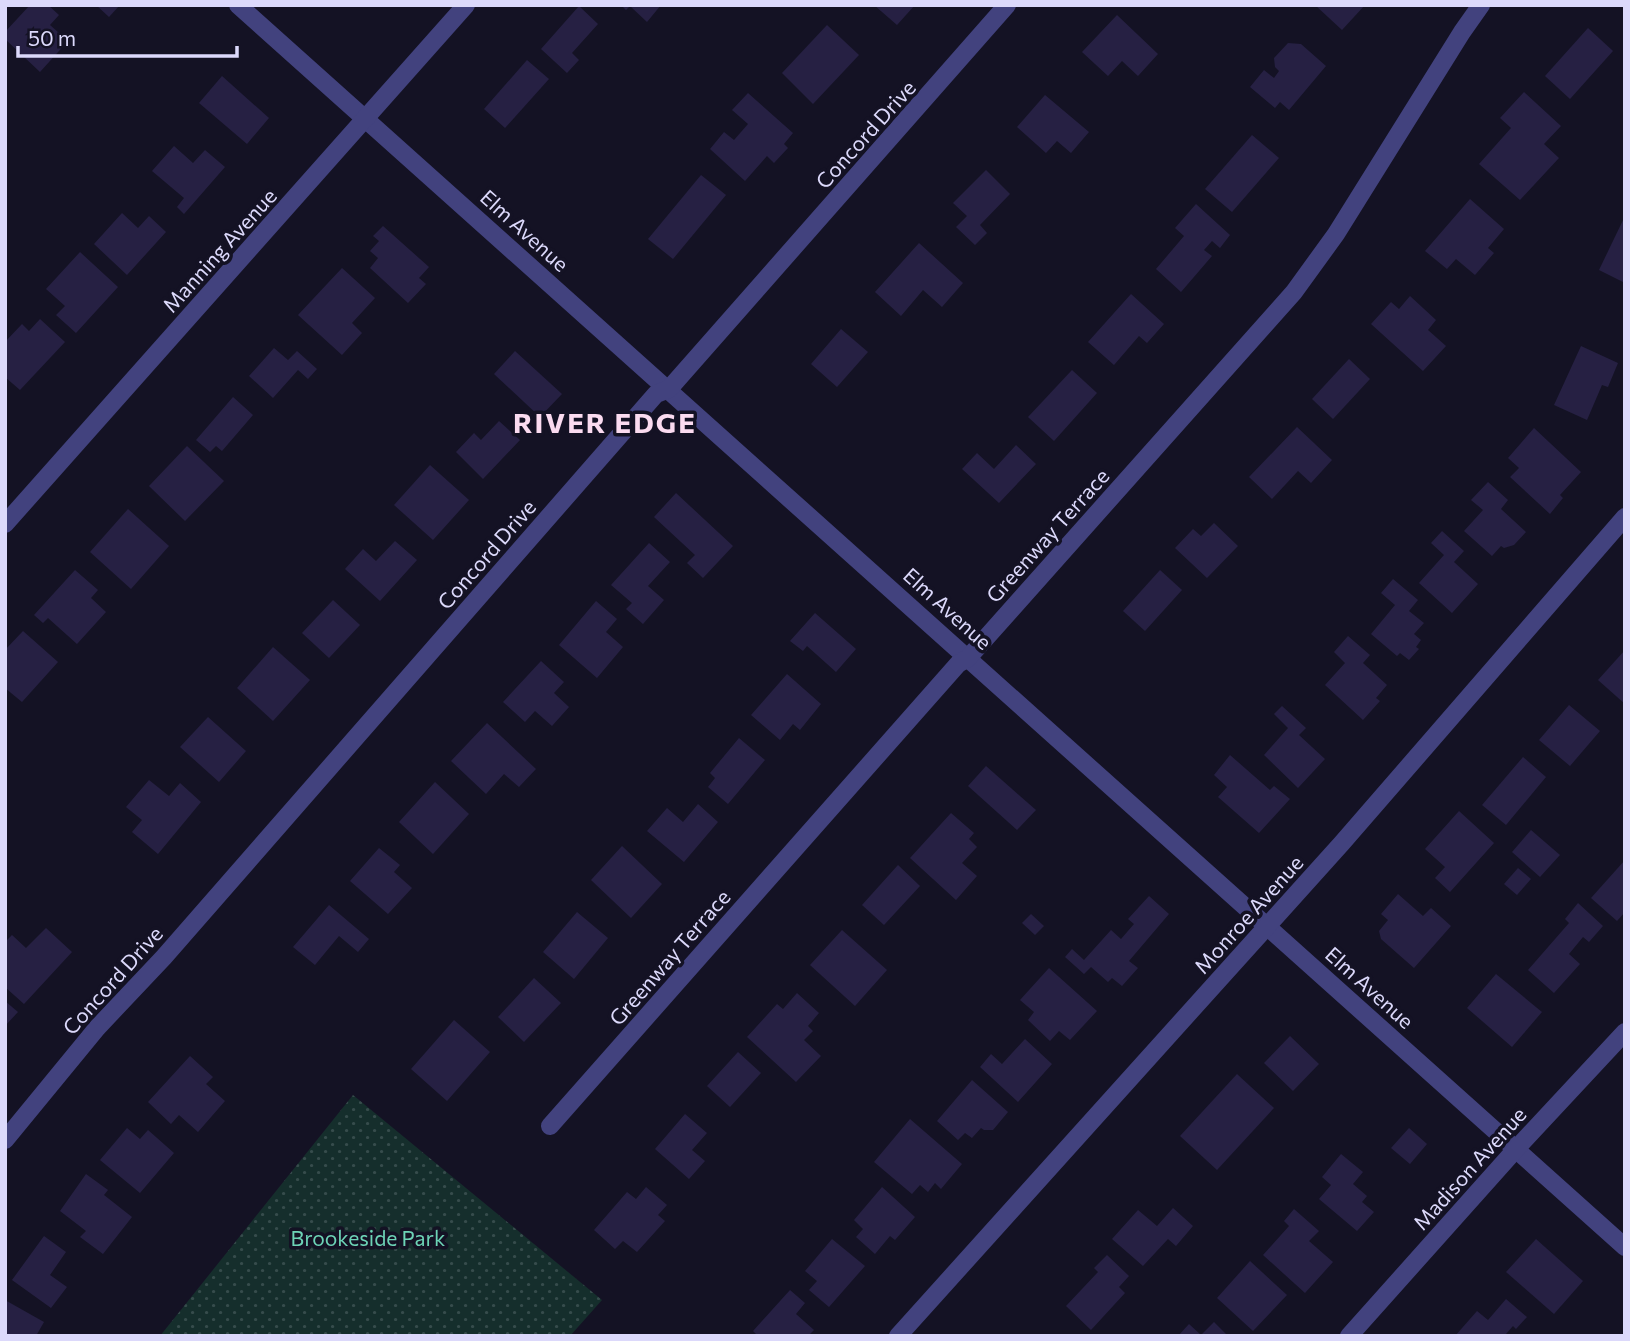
<svg xmlns="http://www.w3.org/2000/svg" width="1630" height="1341" font-family="Commissioner,sans-serif">
	<style>
		.park { fill: url(#park-dots) }
		.building { fill: #262043 }
		.lines { fill: none; stroke-linecap: round; stroke-linejoin: round }
		.street { stroke: #42427e; stroke-width: 18 }
		.labels { text-anchor: middle; dominant-baseline: central; stroke-width: 7; stroke-linejoin: round; paint-order: stroke }
		.street-label { font-size: 21px; fill: #dcd9fb; stroke: #141224 }
		.park-label { font-size: 21px; fill: #6dd3b6; stroke: #141224 }
		.district-label { font-size: 28px; font-weight: bold; letter-spacing: 2px; fill: #fbdbf0; stroke: #141224 }
	</style>
	<defs>
		<pattern id="park-dots" width="8" height="8" patternUnits="userSpaceOnUse" patternTransform="scale(1.75)"><rect width="8" height="8" fill="#152e2c"/><path d="M2 2h.1M6 6h.1" fill="none" stroke="#364c4c" stroke-width="1.8" stroke-linecap="round"/></pattern>
	</defs>
	<rect width="100%" height="100%" fill="#141224"/>
	<path class="park" d="M353,1095l249,205 -32,36h-410z"/>
	<g class="building">
		<path d="M30,5h18l11,10 -9,10 18,16 -28,31 -35,-33v-7z"/>
		<path d="M96,5h24l-11,12z"/>
		<path d="M621,5h40l-14,17 -17,-16 -4,4z"/>
		<path d="M874,5h41l-18,20z"/>
		<path d="M1315,5h50l-23,25z"/>
		<path d="M579,6l19,18 -26,29 7,7 -12,13 -26,-24z"/>
		<path d="M1117,15l41,39 -20,22 -16,-15 -14,15 -26,-24z"/>
		<path d="M827,25l32,30 -46,49 -31,-31z"/>
		<path d="M1588,28l25,23 -43,48 -25,-23z"/>
		<path d="M1288,43l13,1 25,22 -37,44 -9,-8 -5,6 -25,-21 14,-17 10,8 5,-7 -4,-4 -1,-9z"/>
		<path d="M527,60l22,19 -44,49 -21,-19z"/>
		<path d="M222,76l47,42 -22,26 -48,-41z"/>
		<path d="M1524,92l37,34 -17,18 15,14 -39,42 -41,-36 32,-36 -11,-10z"/>
		<path d="M748,93l45,40 -9,11 4,4 -14,15 -7,-7 -22,25 -35,-32 14,-17 10,8 14,-16 -16,-14z"/>
		<path d="M1045,95l44,37 -18,21 -14,-12 -11,12 -29,-26z"/>
		<path d="M1252,135l27,23 -47,54 -27,-23z"/>
		<path d="M174,146l19,17 12,-13 20,17 -41,47 -7,-7 7,-9 -32,-27z"/>
		<path d="M986,170l24,24 -30,31 7,8 -12,12 -19,-18 11,-11 -14,-13z"/>
		<path d="M701,175l25,20 -53,64 -25,-20z"/>
		<path d="M1470,199l34,30 -16,19 6,5 -19,22 -19,-16 -9,10 -22,-18z"/>
		<path d="M1196,204l34,31 -10,13 -8,-7 -8,9 8,6 -31,36 -25,-23 28,-33 -9,-8z"/>
		<path d="M122,213l16,15 11,-12 17,16 -39,43 -33,-31z"/>
		<path d="M1625,216v67l-26,-13z"/>
		<path d="M383,226l46,41 -10,11 7,6 -18,19 -38,-35 8,-10 -8,-7 9,-10 -6,-5z"/>
		<path d="M919,243l44,40 -21,24 -19,-17 -22,26 -26,-24z"/>
		<path d="M80,252l38,35 -42,46 -20,-18 9,-9 -19,-17z"/>
		<path d="M342,268l33,30 -23,25 10,10 -20,22 -44,-40z"/>
		<path d="M1131,294l33,30 -17,19 -8,-7 -25,29 -26,-23z"/>
		<path d="M1410,296l26,24 -8,10 18,16 -23,25 -52,-47 20,-22 8,7z"/>
		<path d="M40,319l25,23 -45,48 -15,-13v-35l17,-18 7,7z"/>
		<path d="M841,329l27,23 -31,35 -26,-23z"/>
		<path d="M1581,346l37,17 -10,24 -6,-2 -15,35 -33,-15z"/>
		<path d="M274,348l14,12 9,-9 20,18 -9,10 -10,-9 -25,28 -24,-22z"/>
		<path d="M515,351l47,43 -22,23 -46,-43z"/>
		<path d="M1349,359l21,20 -37,40 -21,-20z"/>
		<path d="M1072,370l25,23 -43,48 -26,-24z"/>
		<path d="M233,397l20,18 -31,36 -6,-5 -6,6 -14,-12z"/>
		<path d="M499,421l21,19 -37,39 -27,-27 18,-19 7,7z"/>
		<path d="M1297,427l35,33 -21,23 -13,-12 -26,28 -23,-22z"/>
		<path d="M1534,428l47,44 -21,23 3,3 -13,16 -40,-37 9,-9 -11,-10z"/>
		<path d="M1016,445l20,19 -37,39 -37,-34 15,-16 17,16z"/>
		<path d="M187,446l37,35 -39,40 -36,-35z"/>
		<path d="M430,465l39,35 -36,40 -39,-35z"/>
		<path d="M1488,482l20,18 -7,9 25,23 -12,13 -10,3 -3,-2 -9,10 -28,-25 19,-21 -12,-10z"/>
		<path d="M676,493l57,53 -30,32 -16,-15 8,-8 -41,-38z"/>
		<path d="M128,509l41,37 -38,43 -41,-37z"/>
		<path d="M1214,523l24,23 -31,32 -32,-30 18,-19 8,7z"/>
		<path d="M1442,531l22,20 -10,11 24,22 -26,29 -33,-30 25,-28 -13,-12z"/>
		<path d="M395,541l22,19 -37,41 -35,-32 18,-20 13,12z"/>
		<path d="M649,543l21,19 -22,24 16,14 -21,24 -17,-15 6,-6 -21,-18z"/>
		<path d="M75,570l23,20 -7,8 15,14 -29,32 -29,-26 -5,5 -9,-8z"/>
		<path d="M1160,570l22,20 -37,41 -22,-20z"/>
		<path d="M1393,579l25,21 -9,11 15,12 -10,11 7,6 -5,7 3,2 -10,11 -9,-7 -3,3 -26,-22 24,-29 -14,-12z"/>
		<path d="M333,600l27,25 -31,33 -27,-25z"/>
		<path d="M596,601l21,18 -11,13 17,15 -26,31 -38,-33z"/>
		<path d="M815,613l41,36 -20,23 -29,-26 -4,5 -13,-10z"/>
		<path d="M23,631l35,31 -36,40 -17,-14v-38z"/>
		<path d="M1348,636l22,19 -7,8 24,22 -11,13 4,3 -17,19 -38,-35 20,-22 -11,-11z"/>
		<path d="M273,647l37,33 -37,41 -36,-33z"/>
		<path d="M1625,650v54l-27,-24z"/>
		<path d="M541,661l23,21 -10,11 15,14 -17,19 -17,-15 -10,11 -22,-20z"/>
		<path d="M787,674l34,30 -21,26 -7,-6 -13,16 -29,-25z"/>
		<path d="M1569,705l31,26 -30,35 -31,-26z"/>
		<path d="M1282,706l24,22 -7,7 26,24 -27,29 -34,-33 24,-27 -14,-14z"/>
		<path d="M208,717l38,34 -27,31 -39,-35z"/>
		<path d="M487,723l49,46 -17,18 -15,-13 -18,20 -35,-33z"/>
		<path d="M739,738l26,22 -37,44 -20,-17 7,-9 -5,-5z"/>
		<path d="M1230,755l40,35 4,-4 16,13 -31,34 -41,-36 9,-10 -13,-12z"/>
		<path d="M1523,757l23,20 -40,48 -24,-20z"/>
		<path d="M986,766l50,44 -19,20 -49,-44z"/>
		<path d="M149,780l20,16 11,-13 21,19 -43,52 -26,-22 10,-12 -16,-13z"/>
		<path d="M435,782l34,32 -36,40 -34,-32z"/>
		<path d="M698,804l20,18 -34,40 -37,-31 20,-23 16,14z"/>
		<path d="M1459,811l35,32 -44,49 -15,-14 10,-11 -20,-18z"/>
		<path d="M951,813l23,20 -5,6 8,8 -15,16 15,13 -21,24 -46,-42z"/>
		<path d="M1531,830l29,25 -20,22 -28,-25z"/>
		<path d="M622,846l40,38 -31,34 -40,-38z"/>
		<path d="M379,848l21,17 -6,7 18,16 -24,26 -38,-33z"/>
		<path d="M1625,860v52l-8,9 -26,-23z"/>
		<path d="M898,865l22,21 -36,39 -22,-20z"/>
		<path d="M1518,868l13,11 -14,16 -13,-11z"/>
		<path d="M1398,894l25,22 8,-8 20,18 -37,42 -33,-29 -2,-8 9,-11 -7,-6z"/>
		<path d="M1149,896l20,18 -40,47 9,7 -16,18 -10,-8 -4,4 -17,-15 -7,7 -19,-17 7,-8 12,11 27,-30 10,9 13,-15 -6,-5z"/>
		<path d="M1578,903l25,23 -14,16 -6,-5 -14,17 11,10 -26,29 -26,-23 41,-47 -4,-4z"/>
		<path d="M329,905l40,34 -11,13 -19,-16 -24,29 -22,-18z"/>
		<path d="M577,912l31,26 -34,41 -31,-27z"/>
		<path d="M1031,914l13,12 -9,9 -13,-12z"/>
		<path d="M46,928l26,24 -48,52 -19,-17v-45l7,-7 14,13z"/>
		<path d="M842,930l45,40 -32,36 -45,-41z"/>
		<path d="M1049,968l48,43 -27,29 -11,-9 -9,10 -22,-21 6,-8 -14,-12z"/>
		<path d="M1496,974l46,38 -30,35 -45,-39z"/>
		<path d="M534,978l27,25 -37,39 -26,-25z"/>
		<path d="M797,993l22,20 -11,13 5,5 -9,9 17,16 -25,26 -49,-45 30,-33 6,5z"/>
		<path d="M5,1001l13,11 -13,14z"/>
		<path d="M454,1020l36,32 -43,49 -36,-32z"/>
		<path d="M1290,1036l29,28 -26,27 -29,-28z"/>
		<path d="M1025,1039l27,25 -34,38 -38,-35 11,-13 11,10z"/>
		<path d="M738,1052l23,21 -31,34 -23,-21z"/>
		<path d="M190,1056l23,21 -7,7 19,17 -27,31 -19,-17 -8,9 -23,-22z"/>
		<path d="M1237,1074l37,34 -57,62 -37,-34z"/>
		<path d="M972,1080l36,32 -15,18h-9l-3,-2 -9,10 -7,-5 -7,7 -21,-19z"/>
		<path d="M685,1114l22,19 -15,17 13,11 -16,18 -34,-30z"/>
		<path d="M910,1119l52,45 -21,25 -6,-6 -7,9 -8,-7 -8,9 -38,-32z"/>
		<path d="M127,1128l13,11 8,-9 26,23 -34,40 -40,-33z"/>
		<path d="M1409,1128l18,16 -17,20 -19,-16z"/>
		<path d="M1341,1154l22,18 -10,12 14,12 -5,6 12,10 -17,19 -38,-32 12,-14 -9,-8z"/>
		<path d="M86,1174l22,16 -4,5 28,22 -29,37 -23,-17 6,-6 -26,-20z"/>
		<path d="M646,1187l21,18 -9,10 7,6 -28,31 -14,-11 -8,8 -21,-19 33,-38 9,7z"/>
		<path d="M882,1187l33,30 -20,23 -5,-4 -15,18 -19,-17 7,-8 -9,-9z"/>
		<path d="M1173,1208l20,18 -17,20 -8,-7 -25,27 -31,-27 26,-29 19,16z"/>
		<path d="M1294,1209l25,22 -10,10 24,21 -28,31 -42,-38 26,-29 -5,-5z"/>
		<path d="M44,1236l22,16 -16,23 17,12 -16,21 -39,-28z"/>
		<path d="M832,1239l33,27 -36,41 -20,-17 8,-9 -12,-10z"/>
		<path d="M1536,1239l47,42 -29,33 -48,-42z"/>
		<path d="M1107,1255l22,21 -10,11 6,6 -34,37 -25,-24 32,-34 -4,-4z"/>
		<path d="M1250,1261l37,34 -34,36 -36,-33z"/>
		<path d="M790,1290l15,13 -9,11 18,16 -6,6h-50l-5,-5z"/>
		<path d="M1506,1299l21,18 -11,12 -3,-3 -7,8 2,2h-53l22,-25 11,9z"/>
		<path d="M5,1300l39,22 -8,14h-31z"/>
		<path d="M1214,1322l14,14h-50l11,-12 12,11z"/>
	</g>
	<g class="lines">
		<g class="street">
			<path d="M238,5l1387,1242"/>
			<path d="M5,524l461,-519"/>
			<path d="M550,1126l408,-462 10,-6 326,-366 42,-58 126,-202 19,-27"/>
			<path d="M5,1140l92,-112 67,-71 492,-563 13,-5 338,-384"/>
			<path d="M898,1336l444,-493 283,-326"/>
			<path d="M1349,1336l167,-187 109,-117"/>
		</g>
	</g>
	<g class="labels">
		<g class="street-label">
			<text transform="translate(865 134) rotate(-48)">Concord Drive</text>
			<text transform="translate(525 230) rotate(42)">Elm Avenue</text>
			<text transform="translate(219 250) rotate(-48)">Manning Avenue</text>
			<text transform="translate(1047 535) rotate(-48)">Greenway Terrace</text>
			<text transform="translate(486 554) rotate(-49)">Concord Drive</text>
			<text transform="translate(948 608) rotate(42)">Elm Avenue</text>
			<text transform="translate(1248 914) rotate(-48)">Monroe Avenue</text>
			<text transform="translate(669 957) rotate(-49)">Greenway Terrace</text>
			<text transform="translate(112 980) rotate(-48)">Concord Drive</text>
			<text transform="translate(1370 987) rotate(42)">Elm Avenue</text>
			<text transform="translate(1469 1168) rotate(-48)">Madison Avenue</text>
		</g>
		<g class="park-label">
			<text x="368" y="1237">Brookeside Park</text>
		</g>
		<g class="district-label">
			<text x="605" y="422">RIVER EDGE</text>
		</g>
	</g>
	<rect width="1630" height="1341" fill="none" stroke="#dcd9fb" stroke-width="14"/>
	<path d="M18 46v10h219v-10" fill="none" stroke="#dcd9fb" stroke-width="3.5"/>
	<text x="28" y="46" font-size="21" fill="#dcd9fb" stroke="#141224" stroke-width="5" paint-order="stroke">50 m</text>
</svg>
